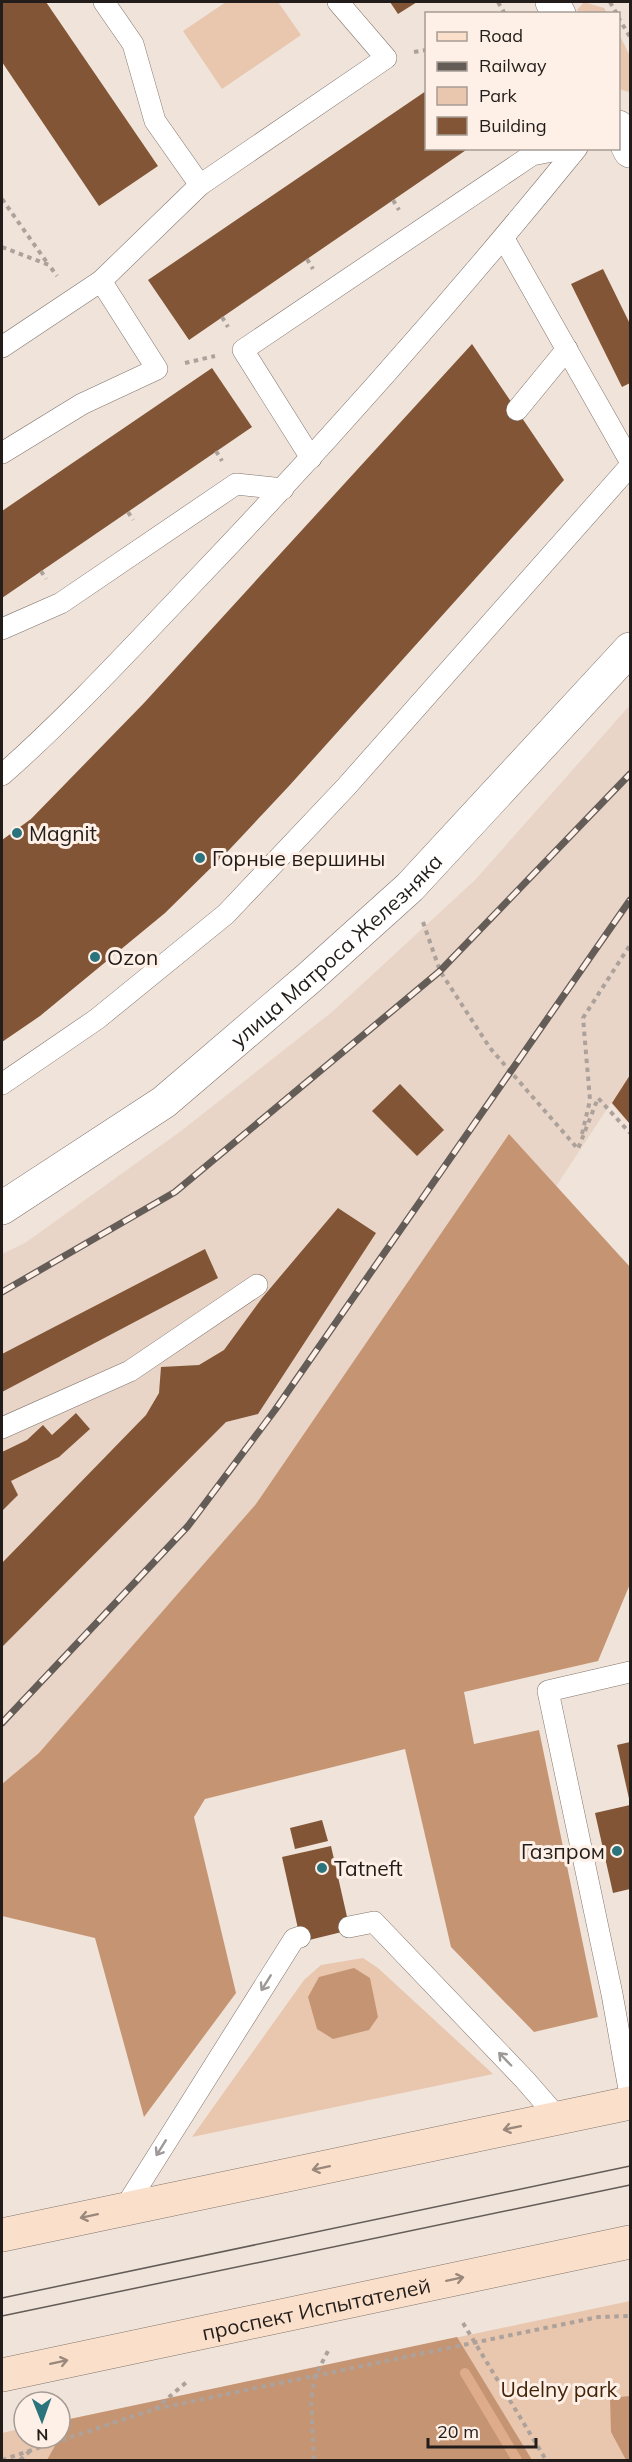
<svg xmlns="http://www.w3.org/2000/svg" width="632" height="2462" font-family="Mulish,sans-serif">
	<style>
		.built { fill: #e9d5c7 }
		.green { fill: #e9c6ae }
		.forest { fill: #c59573 }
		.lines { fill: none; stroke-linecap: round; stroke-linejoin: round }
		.stream { stroke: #deac8a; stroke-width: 10 }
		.building { fill: #815535 }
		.service-casing { stroke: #80746c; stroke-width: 22 }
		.minor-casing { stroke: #80746c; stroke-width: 34 }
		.secondary-casing { stroke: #80746c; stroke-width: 34 }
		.path { stroke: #aca29b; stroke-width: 4; stroke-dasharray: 4.5 4.5; stroke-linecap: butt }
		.service { stroke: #fff; stroke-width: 21 }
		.minor { stroke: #fff; stroke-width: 33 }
		.secondary { stroke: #fadfca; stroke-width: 33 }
		.tram { stroke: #635c57; stroke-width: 1.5 }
		.rail-casing { stroke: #635c57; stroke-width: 7 }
		.rail { stroke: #fef0e7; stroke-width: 4.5; stroke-dasharray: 14; stroke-linecap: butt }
		.oneway { stroke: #9c9998 }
		.oneway2 { stroke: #99887b }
		.poi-dot { fill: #2c747d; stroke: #fef0e7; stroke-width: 2 }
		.labels { text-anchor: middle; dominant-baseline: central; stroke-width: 6; stroke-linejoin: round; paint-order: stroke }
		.poi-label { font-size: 21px; fill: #221d1a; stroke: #fef0e7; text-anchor: start }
		.street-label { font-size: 21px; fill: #221d1a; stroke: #fef0e7 }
		.park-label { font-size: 21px; fill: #442408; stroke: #fef0e7 }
	</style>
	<rect width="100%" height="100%" fill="#f0e3da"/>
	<path class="built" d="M630,705v419l-19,-21 -188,285 -421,425v-559l23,-11 156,-112 151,-119 144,-133z"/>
	<g class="green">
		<path d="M226,2h52l23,33 -79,54 -39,-58z"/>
		<path d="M584,2l20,6 3,5h-28l-2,-3z"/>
		<path d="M619,34l11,22v33l-1,3 -10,-3z"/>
		<path d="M363,1958l15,10 115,106 -301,63 112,-157 17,-15z"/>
		<path d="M630,2301v159h-628v-27l22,-5v10h36v-17z"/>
	</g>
	<g class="forest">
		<path d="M509,1134l121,133v317l-32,77 -134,31 10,52 65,-14 59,287 -64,15 -83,-85 -46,-198 -200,50 -11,18 42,176 -92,124 -49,-179 -93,-22v-132l37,-31 217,-249z"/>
		<path d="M354,1968l16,10 8,39 -9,13 -36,9 -16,-10 -9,-32 11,-20z"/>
		<path d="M457,2337l75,123h-485l23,-41z"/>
		<path d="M630,2396v64h-4l-15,-28 -1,-34z"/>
	</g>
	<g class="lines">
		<path class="stream" d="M465,2373l52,87"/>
	</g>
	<g class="building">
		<path d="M2,2h44l112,164 -59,40 -97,-144z"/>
		<path d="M390,2h27l-19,12z"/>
		<path d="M426,91v57h43l-280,192 -41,-60z"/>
		<path d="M603,269l27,55v59l-8,4 -51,-103z"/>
		<path d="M472,344l92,136 -275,306 -60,64 -64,63 -125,103 -38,26v-202l29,-21 113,-116z"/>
		<path d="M212,368l40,59 -250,171v-87z"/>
		<path d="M630,1075v49l-18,-21z"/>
		<path d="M400,1084l44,46 -27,26 -45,-45z"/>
		<path d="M338,1208l38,25 -118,181 -32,8 -224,225v-84l144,-148 13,-22 2,-26 38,-2 25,-15 38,-52z"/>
		<path d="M205,1249l13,29 -216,114v-38z"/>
		<path d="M76,1413l14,16 -31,28 -48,24 7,14 -16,16v-59l25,-12 16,-15 9,10z"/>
		<path d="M630,1742v61l-13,-58z"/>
		<path d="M630,1805v84l-17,4 -18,-80z"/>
		<path d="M322,1820l6,21 -33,8 -5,-21z"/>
		<path d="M331,1846l19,84 -49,12 -19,-85z"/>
	</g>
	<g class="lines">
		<g class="service-casing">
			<g id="service">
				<path d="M104,2l29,42 22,77 45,64"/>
				<path d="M504,239l126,222"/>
				<path d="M2,347l99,-66 99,-96 186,-127 -48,-56"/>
				<path d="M517,410l50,-61"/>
				<path d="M2,453l80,-49 75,-35 -56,-88"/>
				<path d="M311,458l-68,-108 289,-195 36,-7"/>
				<path d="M2,629l59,-26 175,-119 47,5"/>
				<path d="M2,775c69,-61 131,-129 195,-196 132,-138 259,-282 380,-431"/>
				<path d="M2,1084l95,-65 129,-105 120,-127 284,-321"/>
				<path d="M2,1428l128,-57 127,-86"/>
				<path d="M630,1672l-82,19 64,303 18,101"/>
				<path d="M349,1927l25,-5 151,158 33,38"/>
				<path d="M124,2209l170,-270 6,-2"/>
			</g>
		</g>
		<g class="minor-casing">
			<g id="minor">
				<path d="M552,2l7,12"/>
				<path d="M618,127l12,24"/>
				<path id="s1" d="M2,1208l162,-106 145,-124 101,-91 220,-238"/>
			</g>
		</g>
		<g class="secondary-casing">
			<g id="secondary">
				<path d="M2,2235l628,-132"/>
				<path id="s2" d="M2,2375l628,-133"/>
			</g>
		</g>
		<g class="path">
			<path d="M498,2l7,12"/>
			<path d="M610,2l7,12"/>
			<path d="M618,17l12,20"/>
			<path d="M414,52l12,-2"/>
			<path d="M2,199l46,65"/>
			<path d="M393,200l6,10"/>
			<path d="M2,247l47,18 8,11"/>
			<path d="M307,259l6,10"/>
			<path d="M222,317l6,10"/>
			<path d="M185,363l30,-7"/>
			<path d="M216,451l6,10"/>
			<path d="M128,512l5,8"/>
			<path d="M41,571l5,8"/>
			<path d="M423,922l17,49 50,77 88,101 20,-51 32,35"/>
			<path d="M582,1134l8,-34 -7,-82 47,-73"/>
			<path d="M463,2323l83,137"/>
			<path d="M155,2409l34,-29"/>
			<path d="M2,2460l153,-51 443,-92 32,-1"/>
			<path d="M20,2460l10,-9"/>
			<path d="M314,2460l-3,-60 4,-24 13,-25"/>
		</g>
		<use href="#service" class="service"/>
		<use href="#minor" class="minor"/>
		<use href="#secondary" class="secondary"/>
		<g class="tram">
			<path d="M2,2298l628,-132"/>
			<path d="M2,2316l628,-131"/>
		</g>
		<g class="rail-casing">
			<g id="rail">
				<path d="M2,1292l173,-100 265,-221 190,-197"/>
				<path d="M2,1723l186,-197 87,-116 355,-510"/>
			</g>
		</g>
		<use href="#rail" class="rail"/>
	</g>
	<defs><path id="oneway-shaft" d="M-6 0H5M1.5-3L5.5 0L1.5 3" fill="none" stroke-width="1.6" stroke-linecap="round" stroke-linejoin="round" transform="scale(1.5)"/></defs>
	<g class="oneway">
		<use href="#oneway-shaft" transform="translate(266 1983) rotate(122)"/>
		<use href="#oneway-shaft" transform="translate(505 2059) rotate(-134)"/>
		<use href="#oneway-shaft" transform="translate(161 2148) rotate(122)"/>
	</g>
	<g class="oneway2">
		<use href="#oneway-shaft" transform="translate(512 2128) rotate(168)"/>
		<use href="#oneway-shaft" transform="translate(321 2168) rotate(168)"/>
		<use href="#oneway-shaft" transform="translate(89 2216) rotate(168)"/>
		<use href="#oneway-shaft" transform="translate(455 2279) rotate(-12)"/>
		<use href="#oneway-shaft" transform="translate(59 2362) rotate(-12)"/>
	</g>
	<g class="poi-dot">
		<circle cx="17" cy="833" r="6"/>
		<circle cx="200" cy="858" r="6"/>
		<circle cx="95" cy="957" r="6"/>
		<circle cx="617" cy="1851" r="6"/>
		<circle cx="322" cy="1868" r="6"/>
	</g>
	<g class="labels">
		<g class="poi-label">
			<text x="29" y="833">Magnit</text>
			<text x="212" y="858">Горные вершины</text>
			<text x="107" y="957">Ozon</text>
			<text x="605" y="1851" text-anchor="end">Газпром</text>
			<text x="334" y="1868">Tatneft</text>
		</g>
		<g class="street-label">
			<text stroke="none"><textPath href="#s1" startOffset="423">улица Матроса Железняка</textPath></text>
			<text stroke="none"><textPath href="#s2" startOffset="321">проспект Испытателей</textPath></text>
		</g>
		<g class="park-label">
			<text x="559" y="2389">Udelny park</text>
		</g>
	</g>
	<rect width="632" height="2462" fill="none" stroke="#221d1a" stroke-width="6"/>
	<rect x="425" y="12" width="195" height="138" fill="#fef0e7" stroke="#a69c95" stroke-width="1.5"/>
	<rect x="437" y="32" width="30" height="9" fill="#fadfca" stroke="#a69c95" stroke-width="1.5"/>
	<text x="479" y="42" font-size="18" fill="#221d1a">Road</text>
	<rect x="437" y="62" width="30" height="9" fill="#635c57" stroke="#a69c95" stroke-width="1.5"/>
	<text x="479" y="72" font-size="18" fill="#221d1a">Railway</text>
	<rect x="437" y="87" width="30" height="18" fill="#e9c6ae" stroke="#a69c95" stroke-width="1.5"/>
	<text x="479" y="102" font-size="18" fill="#221d1a">Park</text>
	<rect x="437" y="117" width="30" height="18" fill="#815535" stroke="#a69c95" stroke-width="1.5"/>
	<text x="479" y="132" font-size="18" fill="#221d1a">Building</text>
	<g transform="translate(42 2420) rotate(179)"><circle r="28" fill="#fef0e7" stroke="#a69c95" stroke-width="1.5"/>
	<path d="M0-4.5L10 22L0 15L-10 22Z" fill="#2c747d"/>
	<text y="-9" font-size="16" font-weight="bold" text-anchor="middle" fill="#221d1a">N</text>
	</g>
	<path d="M428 2438v9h108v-9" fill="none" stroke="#221d1a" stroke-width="3"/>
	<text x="437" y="2438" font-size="18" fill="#221d1a" stroke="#fef0e7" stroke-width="4.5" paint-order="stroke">20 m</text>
</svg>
